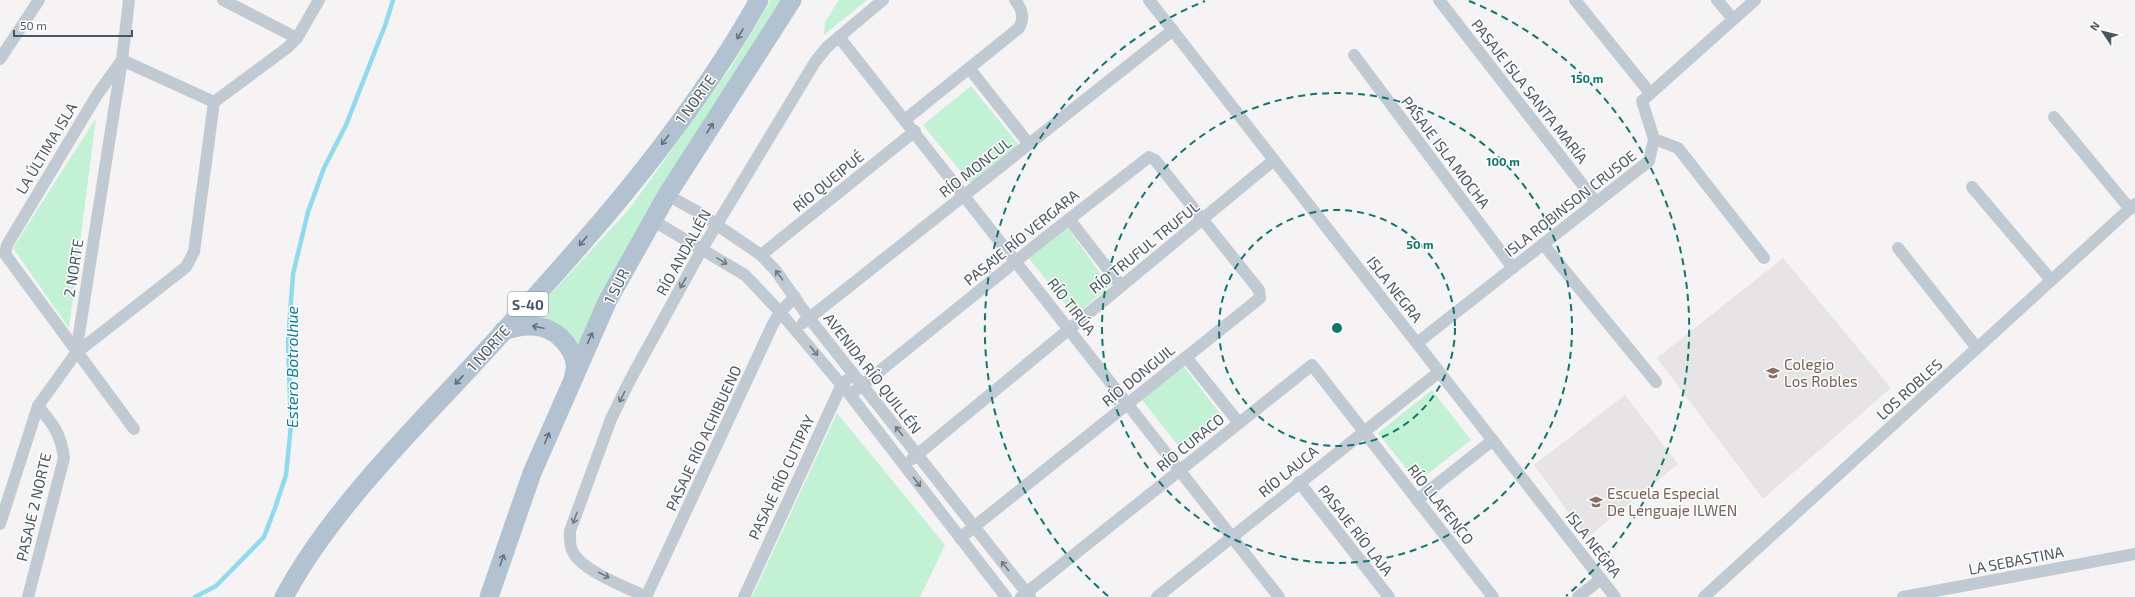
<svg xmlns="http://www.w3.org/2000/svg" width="2135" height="597" font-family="'Exo 2',sans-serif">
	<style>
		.education { fill: #e6e4e5 }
		.green { fill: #c3f1d5 }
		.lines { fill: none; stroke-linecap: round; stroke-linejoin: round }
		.stream { stroke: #90daee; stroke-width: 4.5 }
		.street { stroke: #c1cad2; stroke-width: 12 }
		.primary { stroke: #b3c2d1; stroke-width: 19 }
		.oneway { stroke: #64717d }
		.oneway2 { stroke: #6e7983 }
		.ring { fill: none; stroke: #0f766e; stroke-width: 2; stroke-dasharray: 7 5 }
		.labels { text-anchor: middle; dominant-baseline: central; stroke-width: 3; stroke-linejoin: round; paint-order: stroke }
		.shield { fill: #fff; stroke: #808990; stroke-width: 1 }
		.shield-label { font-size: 14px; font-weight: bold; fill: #4a5661 }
		.street-label { font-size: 15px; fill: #4a5661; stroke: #fff }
		.education-label { font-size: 15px; fill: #785e54; stroke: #fff; text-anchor: start }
		.water-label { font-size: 16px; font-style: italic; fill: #0c7c9b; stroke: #fff }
		.centre { fill: #0f766e; stroke: #fff; stroke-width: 2 }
		.ring-label { font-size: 12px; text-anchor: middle; font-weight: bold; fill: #0f766e; stroke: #fff; stroke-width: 3; stroke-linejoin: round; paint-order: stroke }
	</style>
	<rect width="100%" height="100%" fill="#f5f3f3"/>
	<g class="education">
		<path d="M1783,258l108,130 -128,111 -106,-141z"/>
		<path d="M1625,395l53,69 -91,74 -53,-73z"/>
	</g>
	<g class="green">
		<path d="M771,0h11l-202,345c-17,-18 -26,-22 -49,-29l99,-108 101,-141z"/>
		<path d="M839,0h28l-43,35 1,-13z"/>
		<path d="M971,86l48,59 -48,39 -48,-59z"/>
		<path d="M96,118l-27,210 -56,-80z"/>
		<path d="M1067,227l42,59 -34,30 -47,-59z"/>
		<path d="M1181,363l40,52 -41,33 -41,-52z"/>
		<path d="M1432,390l39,50 -54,42 -39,-49z"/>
		<path d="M837,413l108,132 -25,52h-168z"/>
	</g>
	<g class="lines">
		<path class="stream" d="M195,597l21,-11 48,-49 11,-29 11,-33 5,-50 -3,-82 5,-69 15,-62 16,-44 22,-43 40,-102 7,-23"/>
		<g class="street">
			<path d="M223,0l74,38"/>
			<path d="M1149,0l466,597"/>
			<path d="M1439,0l157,202"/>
			<path d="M1575,0l75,93"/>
			<path d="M1717,0l16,19"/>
			<path d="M839,37l440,560"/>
			<path d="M1354,55l159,213"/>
			<path d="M0,59l39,-59"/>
			<path d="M969,68l60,76"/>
			<path d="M2054,117l76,92"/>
			<path d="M906,119l113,-91c6,-11 3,-19 -4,-28"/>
			<path d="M1654,139l24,9 86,110"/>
			<path d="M1972,187l79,93"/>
			<path d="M667,195l31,17 63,43 15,16 33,47 221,279"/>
			<path d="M1069,219l52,67"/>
			<path d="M652,220l93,55 35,37 70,83 156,202"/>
			<path d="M1543,244l113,138"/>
			<path d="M1898,248l79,100"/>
			<path d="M761,255l154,-124"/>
			<path d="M803,323l370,-293"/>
			<path d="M1417,343l232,-182 5,-22 -12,-38 113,-101"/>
			<path d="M76,353l110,-86 8,-15 20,-150 73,-54 10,-10 22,-38"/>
			<path d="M1186,357l53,66"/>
			<path d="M850,395l191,-154 108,-84 6,3 104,130 1,8 -300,240"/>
			<path d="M134,429l-129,-175 2,-9 90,-150 25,-35 92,42"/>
			<path d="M912,459l362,-299"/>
			<path d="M1299,482l90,115"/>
			<path d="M1417,500l76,-60"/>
			<path d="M0,524l38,-118 38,-53 46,-293 7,-60"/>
			<path d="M28,597l36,-139c-3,-24 -11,-34 -26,-52"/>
			<path d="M646,597l127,-273 7,-12 15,-15"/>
			<path d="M647,597c-19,-9 -65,-26 -74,-45 -4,-6 -3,-14 -3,-21l41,-112 19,-39 72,-131 113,-187 12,-15 56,-47"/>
			<path d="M744,597l98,-213 5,-4"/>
			<path d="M1021,597l291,-232 181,232"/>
			<path d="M1157,597l282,-225"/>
			<path d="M1578,597l23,-18"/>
			<path d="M1704,597l431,-393"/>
			<path d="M1903,597l232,-43"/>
		</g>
		<g class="primary">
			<path d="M503,331c28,-10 54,-7 69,22 3,7 5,14 2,21"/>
			<path d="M284,597c45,-84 122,-160 186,-229 105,-114 213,-232 289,-368"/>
			<path d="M489,597l43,-124 76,-173 59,-105 125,-195"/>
		</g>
	</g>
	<defs><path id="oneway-shaft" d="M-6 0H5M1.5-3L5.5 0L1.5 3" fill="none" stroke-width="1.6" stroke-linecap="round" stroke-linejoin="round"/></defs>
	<g class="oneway">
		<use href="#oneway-shaft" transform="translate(740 34) rotate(120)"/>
		<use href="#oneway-shaft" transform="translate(710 128) rotate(-57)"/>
		<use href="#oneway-shaft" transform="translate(665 140) rotate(127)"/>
		<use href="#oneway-shaft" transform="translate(583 241) rotate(130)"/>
		<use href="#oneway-shaft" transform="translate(538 327) rotate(-168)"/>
		<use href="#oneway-shaft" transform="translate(590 338) rotate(-66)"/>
		<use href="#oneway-shaft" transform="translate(459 380) rotate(133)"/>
		<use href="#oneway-shaft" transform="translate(547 438) rotate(-67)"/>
		<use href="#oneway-shaft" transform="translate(502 560) rotate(-71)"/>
	</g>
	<g class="oneway2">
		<use href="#oneway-shaft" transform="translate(722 261) rotate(31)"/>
		<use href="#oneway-shaft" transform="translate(779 275) rotate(-127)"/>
		<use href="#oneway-shaft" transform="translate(683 283) rotate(119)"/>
		<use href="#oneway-shaft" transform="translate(814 351) rotate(51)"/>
		<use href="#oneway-shaft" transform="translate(622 397) rotate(117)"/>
		<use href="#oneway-shaft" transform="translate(899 431) rotate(-128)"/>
		<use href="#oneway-shaft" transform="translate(917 482) rotate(53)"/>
		<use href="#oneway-shaft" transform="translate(575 518) rotate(109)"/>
		<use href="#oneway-shaft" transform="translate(1005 566) rotate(-128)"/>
		<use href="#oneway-shaft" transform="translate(604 575) rotate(27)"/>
	</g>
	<g class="ring">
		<circle cx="1337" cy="328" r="118"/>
		<circle cx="1337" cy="328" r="235"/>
		<path d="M1108 596A353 353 0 0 1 1205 1M1469 1A353 353 0 0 1 1566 596"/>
	</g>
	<defs>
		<g id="school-bare" transform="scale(1.08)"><path d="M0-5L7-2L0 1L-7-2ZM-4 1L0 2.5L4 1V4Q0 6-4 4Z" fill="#8d6e63" stroke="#fff" stroke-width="2.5" paint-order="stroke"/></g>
	</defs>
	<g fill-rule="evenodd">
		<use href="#school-bare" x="1773" y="373"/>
		<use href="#school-bare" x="1596" y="502"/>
	</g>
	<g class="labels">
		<rect class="shield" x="508" y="292" width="40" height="24" rx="3"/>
		<g class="shield-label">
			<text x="528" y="304">S-40</text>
		</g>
		<g class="street-label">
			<text transform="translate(1530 91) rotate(52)">PASAJE ISLA SANTA MARÍA</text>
			<text transform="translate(695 99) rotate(-54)">1 NORTE</text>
			<text transform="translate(46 148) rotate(-59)">LA ÚLTIMA ISLA</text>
			<text transform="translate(1446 152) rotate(53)">PASAJE ISLA MOCHA</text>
			<text transform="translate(975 167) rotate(-38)">RÍO MONCUL</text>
			<text transform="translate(828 181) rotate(-39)">RÍO QUEIPUÉ</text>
			<text transform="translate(1570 203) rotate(-38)">ISLA ROBINSON CRUSOE</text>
			<text transform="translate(1021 237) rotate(-39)">PASAJE RÍO VERGARA</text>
			<text transform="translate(1144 247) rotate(-39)">RÍO TRUFUL TRUFUL</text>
			<text transform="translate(683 252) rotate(-61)">RÍO ANDALIÉN</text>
			<text transform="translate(73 268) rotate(-81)">2 NORTE</text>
			<text transform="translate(616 286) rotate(-63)">1 SUR</text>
			<text transform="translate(1395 289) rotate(52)">ISLA NEGRA</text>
			<text transform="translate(1072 306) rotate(52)">RÍO TIRÚA</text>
			<text transform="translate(488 348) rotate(-48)">1 NORTE</text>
			<text transform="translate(873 373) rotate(52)">AVENIDA RÍO QUILLÉN</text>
			<text transform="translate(1138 375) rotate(-39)">RÍO DONGUIL</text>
			<text transform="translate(1909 389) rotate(-42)">LOS ROBLES</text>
			<text transform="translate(703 438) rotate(-65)">PASAJE RÍO ACHIBUENO</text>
			<text transform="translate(1190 442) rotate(-39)">RÍO CURACO</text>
			<text transform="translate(1288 471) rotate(-39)">RÍO LAUCA</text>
			<text transform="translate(781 477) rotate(-65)">PASAJE RÍO CUTIPAY</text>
			<text transform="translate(1441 504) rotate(52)">RÍO LLAFENCO</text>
			<text transform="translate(33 507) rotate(-77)">PASAJE 2 NORTE</text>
			<text transform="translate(1356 530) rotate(52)">PASAJE RÍO LAJA</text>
			<text transform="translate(1594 544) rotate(52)">ISLA NEGRA</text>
			<text transform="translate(2016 560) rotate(-11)">LA SEBASTINA</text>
		</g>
		<g class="education-label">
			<text x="1784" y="364">Colegio<tspan x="1784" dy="17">Los Robles</tspan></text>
			<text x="1607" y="493">Escuela Especial<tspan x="1607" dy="17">De Lenguaje ILWEN</tspan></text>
		</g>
		<g class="water-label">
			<text transform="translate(291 367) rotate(-90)">Estero Botrolhue</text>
		</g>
	</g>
	<circle cx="1337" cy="328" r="6" class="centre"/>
	<g class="ring-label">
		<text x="1587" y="83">150 m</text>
		<text x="1503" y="166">100 m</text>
		<text x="1420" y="249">50 m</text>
	</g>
	<g transform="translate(2103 32) rotate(305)" stroke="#ffffff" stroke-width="3" paint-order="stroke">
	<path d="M0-3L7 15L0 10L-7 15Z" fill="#4a5661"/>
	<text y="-6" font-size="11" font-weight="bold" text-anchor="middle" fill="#4a5661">N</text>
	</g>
	<path d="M14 30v6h118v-6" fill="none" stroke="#4a5661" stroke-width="2"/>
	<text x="20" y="30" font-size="12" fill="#4a5661" stroke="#ffffff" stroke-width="3" paint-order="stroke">50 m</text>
</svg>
